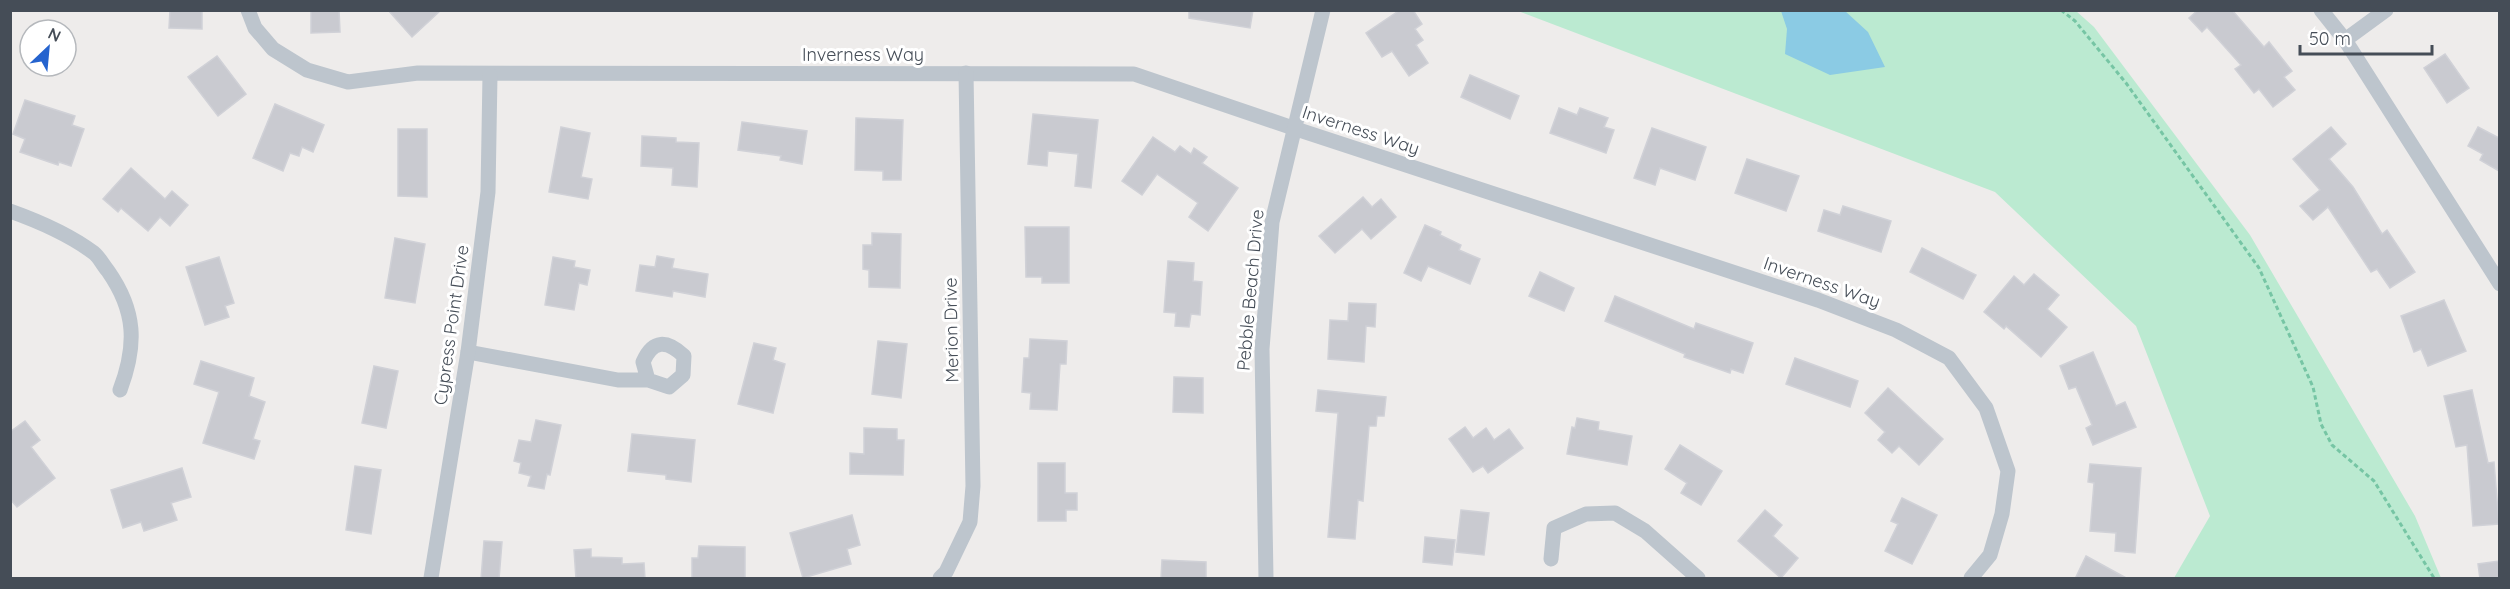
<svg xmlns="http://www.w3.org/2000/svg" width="2510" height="589" font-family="Quicksand,sans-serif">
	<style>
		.green { fill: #bbead1 }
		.water { fill: #8bcbe4 }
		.building { fill: #c9cad0; stroke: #d0d1d7; stroke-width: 1.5 }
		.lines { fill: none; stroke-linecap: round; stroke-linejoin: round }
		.path { stroke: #76c5a4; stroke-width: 3; stroke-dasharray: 4.5 3; stroke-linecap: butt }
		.street { stroke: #bdc5cd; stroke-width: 15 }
		.labels { text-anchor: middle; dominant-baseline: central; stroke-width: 6; stroke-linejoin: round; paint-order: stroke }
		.street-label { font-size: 18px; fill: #454d57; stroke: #fff }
	</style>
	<rect width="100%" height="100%" fill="#eeeceb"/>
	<path class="green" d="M1518,11h558l18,16 156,208 165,281 26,62h-267l36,-62 -74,-190 -141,-134z"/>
	<path class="water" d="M1781,11h64l23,21 17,35 -55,8 -45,-21 2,-25z"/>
	<g class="building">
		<path d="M170,10h32v19l-33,-1z"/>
		<path d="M311,10h28l1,22 -29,1z"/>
		<path d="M388,10h53l-29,27z"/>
		<path d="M1189,10h64l-3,18 -61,-10z"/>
		<path d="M1400,10h13l9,14 -7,5 8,11 -7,5 12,18 -19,13 -17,-25 -10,6 -16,-24z"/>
		<path d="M2198,10h34l32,37 5,-5 23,29 -8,6 11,13 -22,17 -14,-18 -5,4 -19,-24 6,-4 -34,-38 -5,5 -13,-14z"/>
		<path d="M2445,54l24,34 -22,15 -23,-35z"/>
		<path d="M217,56l29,38 -28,22 -30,-39z"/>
		<path d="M1470,75l49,21 -9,23 -49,-22z"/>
		<path d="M25,100l50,16 -3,9 12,4 -13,37 -12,-4 -1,3 -38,-13 5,-13 -12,-5z"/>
		<path d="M275,104l49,21 -11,27 -11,-5 -3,9 -9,-3 -7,18 -30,-13z"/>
		<path d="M1559,108l18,7 3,-7 28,10 -4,9 10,3 -8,23 -56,-20z"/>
		<path d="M1033,114l65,6 -7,68 -16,-2 3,-32 -30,-3 -1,15 -19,-2z"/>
		<path d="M856,118l47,2 -2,60h-18v-9l-28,-1z"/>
		<path d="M742,122l65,9 -5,33 -22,-4 1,-4 -43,-6z"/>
		<path d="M561,127l29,6 -9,44 11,2 -4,20 -39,-7z"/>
		<path d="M2331,127l15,17 -17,15 24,28 29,47 5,-4 28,42 -25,16 -13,-19 -6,3 -43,-65 -15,13 -13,-14 20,-16 -27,-31z"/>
		<path d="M2478,127l21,11v33l-19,-11 3,-6 -15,-8z"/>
		<path d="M1652,128l54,19 -11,33 -35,-12 -5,17 -21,-7z"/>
		<path d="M398,129h29v68l-29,-1z"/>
		<path d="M642,136l34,2v4l23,1 -2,44 -25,-2 1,-17 -32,-2z"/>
		<path d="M1153,137l22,15 5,-6 11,8 3,-6 13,9 -5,6 36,25 -30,43 -19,-14 9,-14 -41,-29 -15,21 -20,-14z"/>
		<path d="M1747,159l52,17 -13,35 -51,-18z"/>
		<path d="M131,168l34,31 7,-8 16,14 -18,21 -10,-9 -12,14 -27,-23 -3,4 -15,-13z"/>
		<path d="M1363,197l9,10 9,-8 15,18 -25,22 -9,-10 -27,24 -16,-17z"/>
		<path d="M1843,206l48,15 -10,31 -63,-21 6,-21 16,5z"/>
		<path d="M1425,225l16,7 -1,3 21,10 -2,5 21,9 -10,25 -42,-18 -7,15 -17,-8z"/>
		<path d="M1025,227h44v56h-27v-6h-16z"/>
		<path d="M872,233l29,1 -1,54 -31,-1v-17l-6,-1v-24h9z"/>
		<path d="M395,238l30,6 -10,59 -30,-5z"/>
		<path d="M1922,248l54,27 -13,24 -53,-27z"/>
		<path d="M657,256l17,3 -2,9 36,6 -3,23 -32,-6 -1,6 -36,-6 4,-26 15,2z"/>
		<path d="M219,257l15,46 -9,3 4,11 -24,8 -19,-58z"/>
		<path d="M553,257l22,4 -1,6 16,3 -3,15 -8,-2 -5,27 -29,-5z"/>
		<path d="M1168,261l26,2 -1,18 9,1 -2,33 -9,-1 -2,13 -14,-1 1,-13 -12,-1z"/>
		<path d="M1540,272l34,16 -10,23 -35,-15z"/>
		<path d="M2034,274l25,21 -12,14 20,18 -26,30 -35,-31 -2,3 -20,-17 30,-36 10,9z"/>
		<path d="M1615,296l79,33 2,-6 57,20 -10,30 -12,-4 -1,4 -46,-16 1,-3 -80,-33z"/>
		<path d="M2444,300l22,51 -38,15 -7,-17 -7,3 -13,-36z"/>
		<path d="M1349,303l27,1 -1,23 -9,-1 -2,36 -36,-3 2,-39 18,1z"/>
		<path d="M1030,339l37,2 -1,23h-6l-3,46 -27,-1 1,-16 -9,-1 2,-34h5z"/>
		<path d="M878,341l29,3 -6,54 -29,-4z"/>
		<path d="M754,343l22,5 -3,12 12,4 -12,49 -35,-9z"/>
		<path d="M2093,352l23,54 9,-4 11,25 -43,18 -7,-17 6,-3 -16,-38 -7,2 -9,-23z"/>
		<path d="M1795,358l63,23 -8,26 -64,-23z"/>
		<path d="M201,361l53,17 -5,18 16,6 -12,37 7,2 -6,18 -51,-16 16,-51 -25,-8z"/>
		<path d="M374,366l24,5 -12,57 -24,-5z"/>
		<path d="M1174,377l29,1v35l-30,-1z"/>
		<path d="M1888,388l55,51 -24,26 -20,-19 -7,7 -14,-13 7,-8 -20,-19z"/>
		<path d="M1318,390l68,7 -2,19h-7l-1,10h-7l-6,75 -5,-1 -3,39 -27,-2 10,-124 -22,-2z"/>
		<path d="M2472,390l16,73 6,-1 5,62 -26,2 -6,-81 -11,2 -12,-51z"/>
		<path d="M1577,418l22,4 -1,8 34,6 -5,29 -60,-11 5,-27 3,1z"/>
		<path d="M536,420l25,5 -11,50 -3,-1 -3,15 -16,-3 3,-10 -12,-3 2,-10 -7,-2 5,-21 12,2z"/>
		<path d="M25,421l15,19 -9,7 24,31 -38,29 -7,-8v-67z"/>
		<path d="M1465,427l8,11 13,-10 8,12 15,-11 14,19 -35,25 -5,-7 -10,6 -24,-33z"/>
		<path d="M864,428l33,1v11h7l-1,35 -53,-1v-21l14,1z"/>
		<path d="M632,434l63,6 -4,42 -25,-3v-4l-38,-4z"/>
		<path d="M1680,445l42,26 -21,34 -20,-12 6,-10 -22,-14z"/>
		<path d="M1038,463h27v30h12v17h-11v11h-28z"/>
		<path d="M2090,464l51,4 -6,85 -20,-2 1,-18 -26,-2 4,-48 -6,-1z"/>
		<path d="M355,466l26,4 -10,64 -25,-4z"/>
		<path d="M182,468l9,29 -20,6 6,17 -33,11 -3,-9 -18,6 -12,-38z"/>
		<path d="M1902,498l35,17 -25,49 -27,-13 13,-27 -7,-3z"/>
		<path d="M1461,510l28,3 -5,42 -28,-3z"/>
		<path d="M1765,510l17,15 -9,11 25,22 -17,20 -43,-37z"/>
		<path d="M852,515l8,30 -13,4 4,15 -48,14 -13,-45z"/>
		<path d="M1425,537l30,3 -3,25 -29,-3z"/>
		<path d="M484,541l18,1 -3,37h-18z"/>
		<path d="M699,546l46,1v32h-53v-21h6z"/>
		<path d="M591,549v8l31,1v6l22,-1 1,16h-69l-2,-29z"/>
		<path d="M2086,556l42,23h-53z"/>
		<path d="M1162,560l44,2v17h-45z"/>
		<path d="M2499,561v18h-19l-2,-15z"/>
	</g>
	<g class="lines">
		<path class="path" d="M2061,10l14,11 51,62 133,185 54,119 8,37 11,21 42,36 60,97"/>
		<g class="street">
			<path d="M248,10l7,18 18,21 34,21 41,12 70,-9 716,1 159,54 525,172 78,30 53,28 37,50 22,63 -6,43 -12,41 -19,23"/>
			<path d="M2321,10l24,30 155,244"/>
			<path d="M2345,40l41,-30"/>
			<path d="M10,211c28,10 60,24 84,42 5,4 9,12 14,18 28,40 29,74 12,119"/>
			<path d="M468,352l150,28h30l21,7 14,-12 1,-19c-17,-16 -31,-17 -41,6l5,18"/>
			<path d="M1551,559l3,-31 32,-14 29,-1 30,18 53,47"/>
			<path d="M431,578l37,-226 20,-160 2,-117"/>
			<path d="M940,578l6,-6 24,-50 3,-36 -7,-413"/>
			<path d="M1266,578l-4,-229 10,-127 51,-212"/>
		</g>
	</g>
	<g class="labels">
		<g class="street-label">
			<text x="863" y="54">Inverness Way</text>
			<text transform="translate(1361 130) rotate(18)">Inverness Way</text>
			<text transform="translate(1822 282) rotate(19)">Inverness Way</text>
			<text transform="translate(1250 290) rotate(-85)">Pebble Beach Drive</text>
			<text transform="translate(451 325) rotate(-82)">Cypress Point Drive</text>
			<text transform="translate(951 330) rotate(-91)">Merion Drive</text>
		</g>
	</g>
	<rect width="2510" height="589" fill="none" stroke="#454d57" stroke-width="24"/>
	<g transform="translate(48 48) rotate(26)"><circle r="28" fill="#ffffff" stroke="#b5b8bc" stroke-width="1.5"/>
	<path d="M0-4.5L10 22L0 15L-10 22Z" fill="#2563ce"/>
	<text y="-9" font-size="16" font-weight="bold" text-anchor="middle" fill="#454d57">N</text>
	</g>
	<path d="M2300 45v9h132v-9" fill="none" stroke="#454d57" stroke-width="3"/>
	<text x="2309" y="45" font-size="18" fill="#454d57" stroke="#ffffff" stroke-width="4.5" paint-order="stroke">50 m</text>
</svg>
